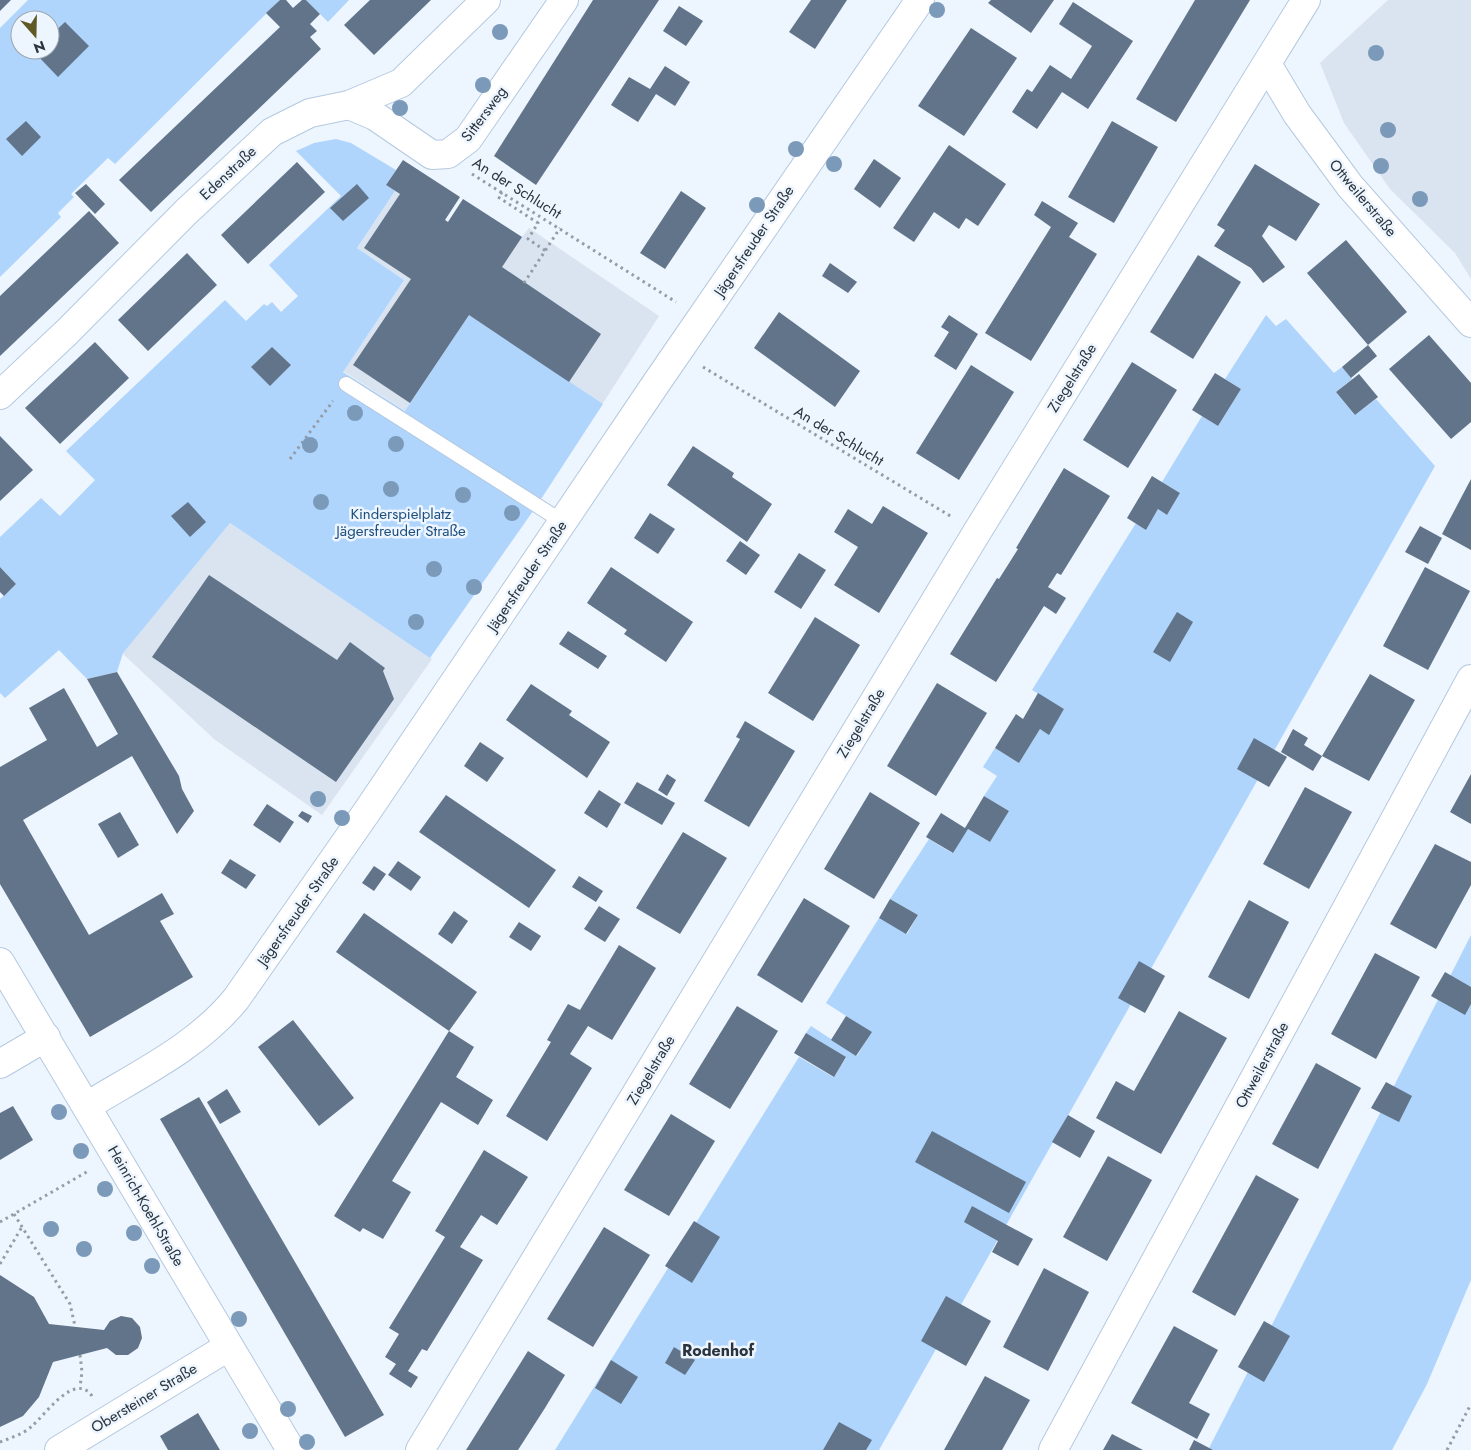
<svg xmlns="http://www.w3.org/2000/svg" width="1471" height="1450" font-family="Jost,sans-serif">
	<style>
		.built { fill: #d9e4f0 }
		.green { fill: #afd5fd; fill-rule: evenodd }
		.building { fill: #617489 }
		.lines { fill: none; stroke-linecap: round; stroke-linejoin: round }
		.service-casing { stroke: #b4c9e0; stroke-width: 16 }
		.minor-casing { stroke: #b4c9e0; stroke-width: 30 }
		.path { stroke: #949ca6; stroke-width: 3; stroke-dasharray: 2.5 4; stroke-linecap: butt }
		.service { stroke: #fff; stroke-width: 14 }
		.minor { stroke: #fff; stroke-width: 28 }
		.tree { fill: #7b99b8 }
		.labels { text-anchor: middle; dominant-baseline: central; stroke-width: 5; stroke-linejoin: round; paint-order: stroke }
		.street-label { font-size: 15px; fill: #2b343d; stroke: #edf5ff }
		.park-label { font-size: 15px; fill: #1d4e7d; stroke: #edf5ff }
		.neighbourhood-label { font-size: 16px; font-weight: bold; fill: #2b343d; stroke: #edf5ff }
	</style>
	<rect width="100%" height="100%" fill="#edf5ff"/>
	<g class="built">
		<path d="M1388,0h83v279l-16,-26 -65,-64 -46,-66 -24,-60z"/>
		<path d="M395,191l4,3 2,-3 47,31 15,-23 59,38 7,-9 130,88 -117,182 -199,-127 61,-91 -47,-32z"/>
		<path d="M230,523l202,136 -110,156 -108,-76 -92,-86z"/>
	</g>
	<g class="green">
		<path d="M28,0h252l-165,164 -7,-6 -37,36 3,3 -16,16 3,4 -61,60v-249zM20,20h30v30h-30z"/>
		<path d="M306,0h43l-21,22z"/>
		<path d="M336,139l15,4 45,27 -10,15 9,6 -38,57 47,32 -61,92 62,39 64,-96 134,89 -70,107 -103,147 -200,-135 -107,130 -6,19 -30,7 -28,-29 -54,48 -5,-5v-94l16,-15 -16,-17v-30l41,-39 19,18 35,-36 -29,-29 159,-151 21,21 18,-17 3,2 5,-4 9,10 17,-16 -29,-31 72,-69 -45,-45 18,-8z"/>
		<path d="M1266,315l10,11 10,-7 48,54 8,-6 10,12 -16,13 19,23 21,-16 59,67 -556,984h-324l244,-393 34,20 13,-19 -40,-25 5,-7 46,30 14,-24 -45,-29 53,-85 28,16 11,-19 -28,-16 39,-60 23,14 16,-24 22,13 19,-31 -25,-15 13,-20 -14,-9 12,-19 24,15 21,-34 9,5 15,-25 -32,-19 104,-167 10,7 12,-21 9,6 13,-22 -18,-11 40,-66 16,10 23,-37 -16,-10z"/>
		<path d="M1471,935v345l-44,104 -35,66h-184z"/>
	</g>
	<g class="building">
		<path d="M0,0h11l-11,11z"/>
		<path d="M280,0h6l7,8 9,-8h4l14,14 -10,10 7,7 -7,6 11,12 -170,163 -32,-32 161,-153 -14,-14z"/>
		<path d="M370,0h61l-57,55 -30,-30z"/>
		<path d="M593,0h66l-123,185 -42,-29z"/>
		<path d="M811,0h36l-32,49 -26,-17z"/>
		<path d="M991,0h63l-23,33 -43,-30z"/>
		<path d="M1195,0h55l-74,122 -40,-23z"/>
		<path d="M1073,2l60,39 -45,68 -26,-17 -25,37 -25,-17 15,-23 5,3 18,-27 21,14 21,-33 -33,-22z"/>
		<path d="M679,6l24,15 -17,25 -23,-15z"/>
		<path d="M65,22l24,24 -31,31 -24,-25 16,-2v-14z"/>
		<path d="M971,28l46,30 -53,78 -46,-30z"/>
		<path d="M665,66l25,16 -15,24 -19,-12 -18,28 -27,-17 18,-28 21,12z"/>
		<path d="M26,121l15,16 -19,19 -16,-17z"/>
		<path d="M1112,121l46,26 -44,76 -46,-26z"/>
		<path d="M949,145l57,39 -28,42 -12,-8 -7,11 -25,-17 -20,30 -21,-14z"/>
		<path d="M874,159l27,19 -21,30 -26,-19z"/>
		<path d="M403,160l57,37 -15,23 3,2 15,-23 59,38 -20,30 99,67 -32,48 -100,-67 -59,88 -57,-38 58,-86 -47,-31 36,-54 -14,-9z"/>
		<path d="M297,162l28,30 -77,72 -27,-29z"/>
		<path d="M1255,164l65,40 -24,37 -27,-16 -7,11 23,31 -22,16 -12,-15 -37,-22 11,-16 -8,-5z"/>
		<path d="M86,184l19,20 -10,10 -20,-21z"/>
		<path d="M357,184l12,14 -26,23 -13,-13z"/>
		<path d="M681,191l25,17 -41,61 -25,-16z"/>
		<path d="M1042,201l36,22 -9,14 28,17 -66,107 -46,-28 66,-106 -17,-12z"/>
		<path d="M89,211l30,32 -119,113v-60z"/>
		<path d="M1346,240l61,72 -39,33 -61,-72z"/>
		<path d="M187,253l30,32 -69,66 -30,-31z"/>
		<path d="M1198,255l43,27 -48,77 -43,-27z"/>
		<path d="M830,263l27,19 -9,11 -26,-17z"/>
		<path d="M779,312l81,59 -25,36 -81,-59z"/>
		<path d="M949,315l29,19 -22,36 -22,-14 15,-24 -8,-5z"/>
		<path d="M1429,335l42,48v39l-20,17 -62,-70z"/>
		<path d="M95,342l34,36 -69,66 -35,-36z"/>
		<path d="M1368,345l9,11 -26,22 -9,-11z"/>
		<path d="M272,347l19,18 -21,21 -19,-19z"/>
		<path d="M1132,362l45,28 -49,78 -45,-28z"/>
		<path d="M971,365l43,27 -55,88 -43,-27z"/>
		<path d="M1215,373l26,16 -23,37 -26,-16z"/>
		<path d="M1359,374l19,23 -23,18 -19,-23z"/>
		<path d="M0,436l33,34 -33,31z"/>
		<path d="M693,446l41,27 -2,4 40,27 -25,38 -80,-57z"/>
		<path d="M1064,468l46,28 -49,79 -4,-2 -9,14 18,11 -10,16 -12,-8 -48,76 -46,-28 47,-76 2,1 19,-30 -2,-1z"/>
		<path d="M1152,476l28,17 -13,22 -9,-6 -12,21 -19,-12z"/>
		<path d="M1471,479v71l-29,-16z"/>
		<path d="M188,502l18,20 -16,15 -19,-21z"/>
		<path d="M883,506l45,27 -49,80 -45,-28 24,-38 -24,-15 14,-23 24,15z"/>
		<path d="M650,513l25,16 -17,25 -24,-16z"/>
		<path d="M1420,526l22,12 -14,26 -23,-12z"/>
		<path d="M740,541l20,14 -14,20 -20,-14z"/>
		<path d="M799,553l27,17 -25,39 -27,-17z"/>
		<path d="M0,567l16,17 -12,12 -4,-4z"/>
		<path d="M611,567l82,55 -27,40 -42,-28 3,-4 -40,-27z"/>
		<path d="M1425,567l45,24 -42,79 -45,-24z"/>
		<path d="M209,575l128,85 13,-18 35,26 -2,3 11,28 -58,83 -184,-125z"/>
		<path d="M1177,612l16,10 -23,40 -17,-10z"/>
		<path d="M815,617l45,28 -47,76 -45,-28z"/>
		<path d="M568,631l39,25 -9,13 -39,-25z"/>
		<path d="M117,672l62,104 3,13 12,22 -17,23 -45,-78 -109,64 66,115 73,-42 12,21 -14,7 33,56 -103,60 -90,-153v-117l47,-27 -18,-32 35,-20 33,59 21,-13 -31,-55z"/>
		<path d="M1370,674l45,26 -46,81 -47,-25 -9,15 -32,-19 12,-23 15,9 -4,7 18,11z"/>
		<path d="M937,683l50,30 -51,83 -49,-30z"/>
		<path d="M531,684l41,27 -3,4 41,27 -23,36 -81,-58z"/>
		<path d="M1038,693l26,16 -15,26 -9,-6 -21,34 -24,-15 21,-34 7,5z"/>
		<path d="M745,721l50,30 -46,76 -45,-26 36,-62 -4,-2z"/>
		<path d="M1254,738l33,19 -18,30 -32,-18z"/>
		<path d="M480,742l24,16 -17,24 -23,-16z"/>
		<path d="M667,774l9,6 -9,16 -9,-6z"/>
		<path d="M1471,774v50l-21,-12z"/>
		<path d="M637,782l38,21 -13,22 -38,-22z"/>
		<path d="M1305,787l47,25 -43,77 -46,-25z"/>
		<path d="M599,790l22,14 -14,24 -23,-15z"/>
		<path d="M870,792l50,31 -46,76 -50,-30z"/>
		<path d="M446,795l110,75 -27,38 -110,-76z"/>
		<path d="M984,796l25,15 -19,31 -22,-13 -15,24 -27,-16 15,-24 24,15z"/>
		<path d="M267,804l27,18 -14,21 -27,-18z"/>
		<path d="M302,811l10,5 -4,7 -10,-7z"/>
		<path d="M120,812l19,33 -21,13 -20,-34z"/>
		<path d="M683,832l44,26 -47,76 -44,-26z"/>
		<path d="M1435,844l36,18v23l-35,64 -46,-25z"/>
		<path d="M230,859l26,16 -10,14 -25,-16z"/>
		<path d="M398,861l23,16 -10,14 -23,-16z"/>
		<path d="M374,866l12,8 -12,17 -12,-8z"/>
		<path d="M579,876l24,15 -7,11 -24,-15z"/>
		<path d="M804,898l46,28 -48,77 -45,-28z"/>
		<path d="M890,899l28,16 -12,19 -27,-16z"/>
		<path d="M1249,900l40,22 -40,77 -41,-22z"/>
		<path d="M599,906l21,13 -15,23 -21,-13z"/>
		<path d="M454,911l14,10 -16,23 -14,-10z"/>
		<path d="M364,913l113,79 -28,39 -113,-79z"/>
		<path d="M519,922l22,14 -10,15 -22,-14z"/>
		<path d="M619,945l37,23 -44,72 -24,-14 -18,28 22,14 -45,73 -41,-25 45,-74 -4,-2 21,-36 12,6z"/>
		<path d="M1375,953l45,24 -44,82 -45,-25z"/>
		<path d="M1139,961l26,15 -20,37 -27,-15z"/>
		<path d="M1445,972l26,15v17l-6,11 -34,-19z"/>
		<path d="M737,1006l41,25 -48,78 -41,-25z"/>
		<path d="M1179,1011l48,27 -66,116 -65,-36 20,-37 18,10z"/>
		<path d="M846,1016l26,16 -16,24 -25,-16z"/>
		<path d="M293,1020l61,78 -35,28 -61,-79z"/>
		<path d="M449,1031l25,16 -18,30 37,23 -15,25 -37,-23 -49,79 19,11 -28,47 -20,-11 -3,4 -26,-16z"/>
		<path d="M806,1033l40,24 -12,20 -40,-24z"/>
		<path d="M1316,1063l45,25 -43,81 -46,-25z"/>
		<path d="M1386,1082l26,14 -13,26 -28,-14z"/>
		<path d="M227,1089l14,23 -21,12 -13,-22z"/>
		<path d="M199,1097l185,318 -39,22 -185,-318z"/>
		<path d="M13,1106l20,34 -33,20v-47z"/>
		<path d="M671,1114l44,27 -46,75 -45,-26z"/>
		<path d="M1068,1115l27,16 -15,27 -28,-16z"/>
		<path d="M932,1131l94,51 -17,31 -94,-51z"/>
		<path d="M484,1150l44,27 -31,48 -16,-10 -21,32 23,13 -56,91 -5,-2 -14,22 10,6 -7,11 -22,-14 7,-10 -11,-7 14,-23 -10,-6 56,-91 -10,-6z"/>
		<path d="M1108,1156l44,24 -45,81 -44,-24z"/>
		<path d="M1256,1175l43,24 -64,117 -43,-24z"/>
		<path d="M972,1206l61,33 -15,27 -26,-14 6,-11 -34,-19z"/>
		<path d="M694,1221l26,16 -28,46 -27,-17z"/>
		<path d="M604,1227l46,28 -57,92 -46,-28z"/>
		<path d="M1044,1268l45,24 -41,79 -45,-24z"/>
		<path d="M0,1275l34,22 15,27 55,6 6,-9 11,-5 11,2 8,9 2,11 -4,10 -10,7h-12l-9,-7 -54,14 -14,35 -16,19 -23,11z"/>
		<path d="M946,1296l45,25 -25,45 -45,-25z"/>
		<path d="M1264,1321l26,15 -26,46 -26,-15z"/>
		<path d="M1174,1326l44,24 -29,53 21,11 -13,25 -66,-36z"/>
		<path d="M674,1347l21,13 -10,15 -20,-12z"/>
		<path d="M528,1351l37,24 -20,33 -27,42h-52z"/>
		<path d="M611,1360l27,17 -17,27 -26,-16z"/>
		<path d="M985,1376l45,24 -23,41 -5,9h-58z"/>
		<path d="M198,1413l22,37h-52l-8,-14z"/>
		<path d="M839,1422l33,18 -6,10h-43z"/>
		<path d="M1112,1434l31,16h-40z"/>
		<path d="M1194,1440l19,10h-24z"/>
	</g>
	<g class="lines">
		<g class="service-casing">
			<path id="service" d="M346,384l217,138"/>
		</g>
		<g class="minor-casing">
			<g id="minor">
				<path d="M1267,64l30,50 53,72 121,137"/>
				<path d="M349,105l26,11 57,39 16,-1 20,-15 96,-139"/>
				<path d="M0,395l67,-63 119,-120 86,-80 38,-19 39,-8 52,-22 85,-83"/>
				<path d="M0,962l291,488"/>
				<path d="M0,1064l46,-27"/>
				<path d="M87,1106c52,-32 110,-59 149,-107l130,-186 291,-431 263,-382"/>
				<path d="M59,1450l169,-103"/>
				<path d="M420,1450l557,-918 329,-532"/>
				<path d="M1053,1450l418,-771"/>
			</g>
		</g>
		<g class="path">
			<path d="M472,174l204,128"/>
			<path d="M502,192l-4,5 40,26 -10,16 18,12"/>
			<path d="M524,283l36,-55"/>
			<path d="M703,367l249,150"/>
			<path d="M290,459l43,-58"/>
			<path d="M14,1214l56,90 5,22"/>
			<path d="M0,1222l90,-52"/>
			<path d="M0,1264l22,-37"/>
			<path d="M80,1355l2,17 -2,15"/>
			<path d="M0,1442c10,-4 24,-8 32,-16 13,-11 43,-55 60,-30"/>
			<path d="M1447,1450l24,-46"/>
		</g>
		<use href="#service" class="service"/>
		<use href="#minor" class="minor"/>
	</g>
	<g class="tree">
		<circle cx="937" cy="10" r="8"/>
		<circle cx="500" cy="32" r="8"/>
		<circle cx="1376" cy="53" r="8"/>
		<circle cx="483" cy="85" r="8"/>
		<circle cx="400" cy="108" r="8"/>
		<circle cx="1388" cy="130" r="8"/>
		<circle cx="796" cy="149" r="8"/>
		<circle cx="834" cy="164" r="8"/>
		<circle cx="1381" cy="166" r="8"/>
		<circle cx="1420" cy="199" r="8"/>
		<circle cx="757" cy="205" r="8"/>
		<circle cx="355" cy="413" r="8"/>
		<circle cx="396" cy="444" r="8"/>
		<circle cx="310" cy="445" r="8"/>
		<circle cx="391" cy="489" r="8"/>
		<circle cx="463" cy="495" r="8"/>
		<circle cx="321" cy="502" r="8"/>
		<circle cx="512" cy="513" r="8"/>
		<circle cx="434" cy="569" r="8"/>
		<circle cx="474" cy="587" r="8"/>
		<circle cx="416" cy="622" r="8"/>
		<circle cx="318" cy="799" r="8"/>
		<circle cx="342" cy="818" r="8"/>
		<circle cx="59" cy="1112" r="8"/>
		<circle cx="81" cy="1151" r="8"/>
		<circle cx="105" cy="1189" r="8"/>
		<circle cx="51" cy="1229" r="8"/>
		<circle cx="134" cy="1233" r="8"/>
		<circle cx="84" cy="1249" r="8"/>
		<circle cx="152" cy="1266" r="8"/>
		<circle cx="239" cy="1319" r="8"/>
		<circle cx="288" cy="1409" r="8"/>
		<circle cx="250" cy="1431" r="8"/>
		<circle cx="307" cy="1442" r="8"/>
	</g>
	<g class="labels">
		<g class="street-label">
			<text transform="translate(484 114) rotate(-53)">Sittersweg</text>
			<text transform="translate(228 173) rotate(-43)">Edenstraße</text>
			<text transform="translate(517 188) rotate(32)">An der Schlucht</text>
			<text transform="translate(1363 198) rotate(50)">Ottweilerstraße</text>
			<text transform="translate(754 241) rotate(-56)">Jägersfreuder Straße</text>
			<text transform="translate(1072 378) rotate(-58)">Ziegelstraße</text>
			<text transform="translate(839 436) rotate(31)">An der Schlucht</text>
			<text transform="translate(527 576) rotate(-56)">Jägersfreuder Straße</text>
			<text transform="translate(861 723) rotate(-59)">Ziegelstraße</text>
			<text transform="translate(298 911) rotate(-55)">Jägersfreuder Straße</text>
			<text transform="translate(1262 1065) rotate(-62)">Ottweilerstraße</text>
			<text transform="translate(651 1070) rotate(-59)">Ziegelstraße</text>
			<text transform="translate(146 1206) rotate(60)">Heinrich-Koehl-Straße</text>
			<text transform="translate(144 1398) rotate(-31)">Obersteiner Straße</text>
		</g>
		<g class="park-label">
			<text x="401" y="514">Kinderspielplatz<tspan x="401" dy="17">Jägersfreuder Straße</tspan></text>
		</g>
		<g class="neighbourhood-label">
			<text x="718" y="1350">Rodenhof</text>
		</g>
	</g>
	<g transform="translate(35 35) rotate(160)"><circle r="24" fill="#edf5ff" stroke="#9fa8b1"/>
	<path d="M0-4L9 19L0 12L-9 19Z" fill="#605825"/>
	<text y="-8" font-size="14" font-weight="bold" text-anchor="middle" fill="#2b343d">N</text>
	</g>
</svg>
